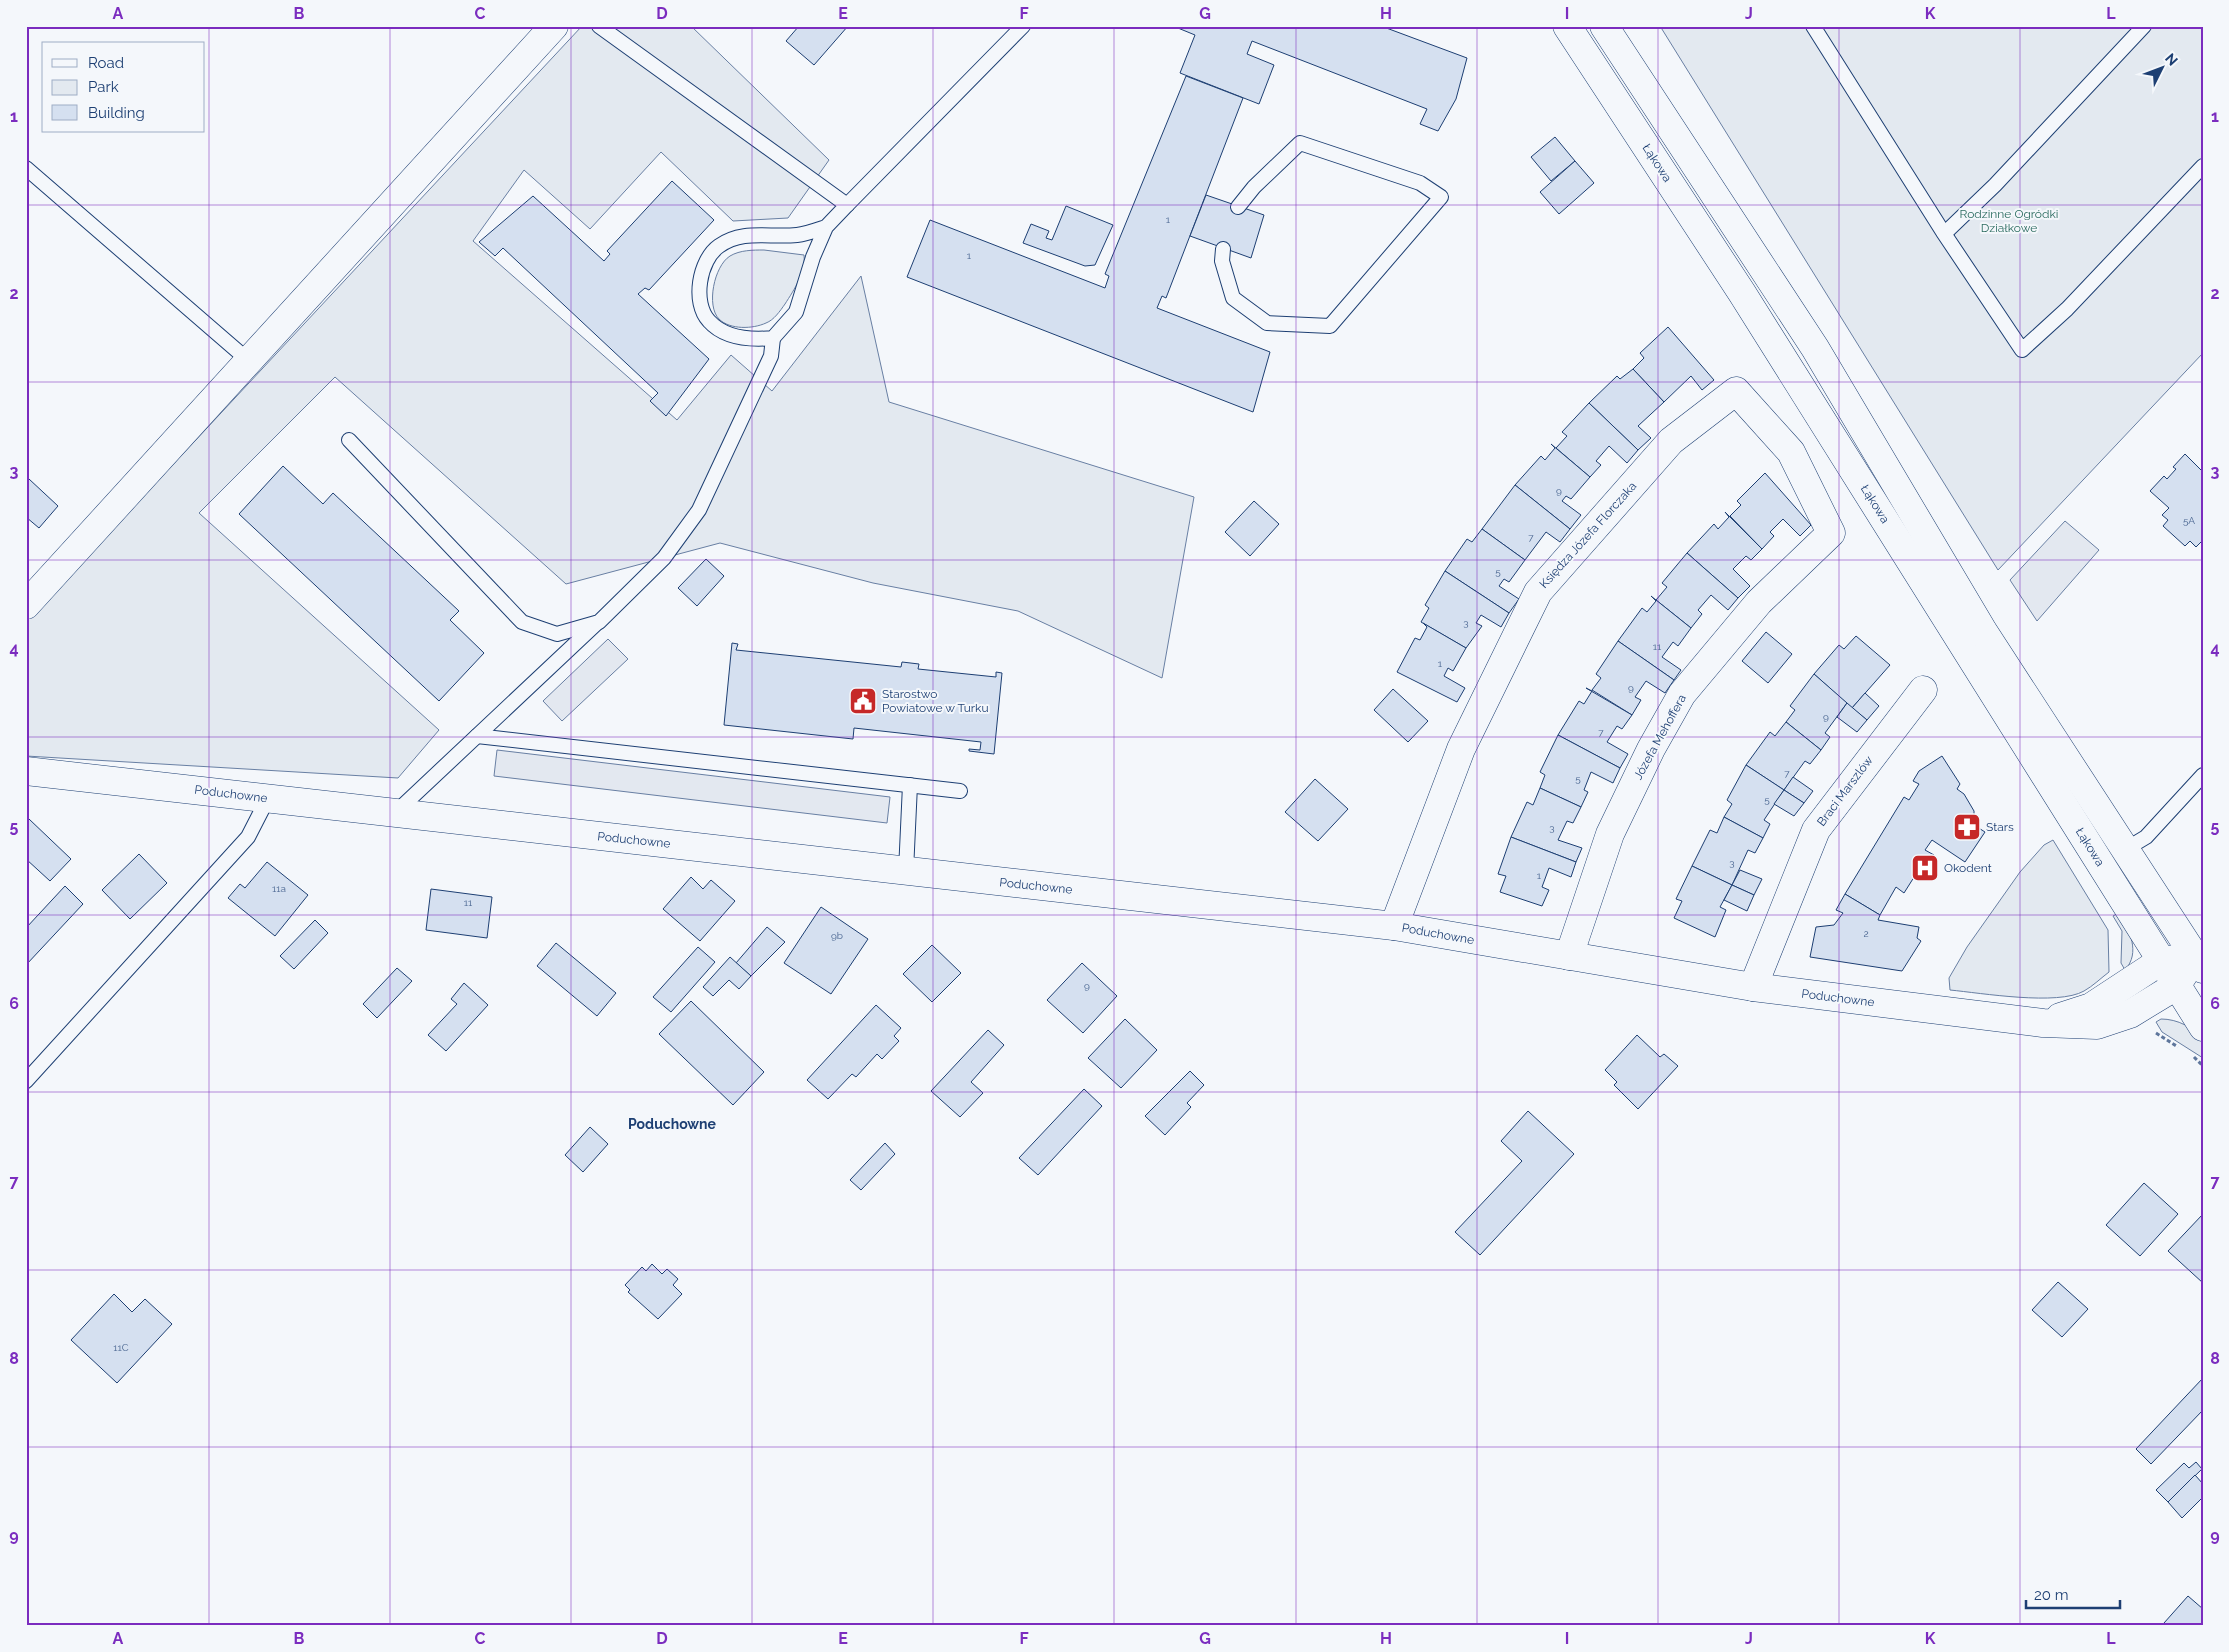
<svg xmlns="http://www.w3.org/2000/svg" width="2229" height="1652" font-family="Raleway,sans-serif">
	<style>
		.green { fill: #e3e9f0; stroke: #687fa3 }
		.parking { fill: #e3e8f0; stroke: #687fa3 }
		.building { fill: #d5e0f0; stroke: #1d3f73 }
		.lines { fill: none; stroke-linecap: round; stroke-linejoin: round }
		.lane-casing { stroke: #1d3f73; stroke-width: 16 }
		.street-casing { stroke: #1d3f73; stroke-width: 29 }
		.primary-casing { stroke: #1d3f73; stroke-width: 29 }
		.path { stroke: #5e769c; stroke-width: 3; stroke-dasharray: 4 2.5; stroke-linecap: butt }
		.lane { stroke: #f4f7fb; stroke-width: 14 }
		.street { stroke: #f4f7fb; stroke-width: 28 }
		.primary { stroke: #f4f7fb; stroke-width: 28 }
		.grid { fill: none; stroke: #7b2cbf; stroke-width: 1; stroke-opacity: 0.55 }
		.labels { text-anchor: middle; dominant-baseline: central; stroke-width: 4; stroke-linejoin: round; paint-order: stroke }
		.number-label { font-size: 10px; fill: #4b6792 }
		.street-label { font-size: 12px; fill: #1d3f73; stroke: #f4f7fb }
		.park-label { font-size: 12px; fill: #2c6c60; stroke: #f4f7fb }
		.poi-label { font-size: 12px; fill: #1d3f73; stroke: #f4f7fb; text-anchor: start }
		.neighbourhood-label { font-size: 14px; font-weight: bold; fill: #1d3f73; stroke: #f4f7fb }
		.neatline { fill: none; stroke: #7b2cbf; stroke-width: 2 }
		.grid-label { font-size: 16px; text-anchor: middle; font-weight: bold; fill: #7b2cbf }
	</style>
	<rect width="100%" height="100%" fill="#f4f7fb"/>
	<g class="green">
		<path d="M582,26h109l138,134 -41,58 -55,3 -72,-69 -71,77 -66,-59 -51,71 204,179 54,-65 41,36 89,-115 28,126 305,95 -32,181 -144,-67 -145,-28 -153,-40 -154,41 -231,-207 -136,136 240,217 -41,48 -372,-22v-134z"/>
		<path d="M1660,26h543v327l-205,217z"/>
		<path d="M764,250l40,5c2,17 -10,35 -19,49 -5,7 -11,16 -19,19 -13,6 -36,7 -47,-4 -13,-13 -5,-53 11,-63 10,-6 23,-6 34,-6z"/>
		<path d="M2053,840l55,90 1,42c-8,6 -16,14 -25,19 -26,15 -103,2 -134,-1l-1,-12 18,-31 53,-75 24,-27z"/>
		<path d="M2120,912c9,19 21,40 5,58l-4,-7 1,-32 -9,-15z"/>
		<path d="M2161,1019c16,0 34,8 41,23 2,4 1,11 1,16l-41,-26 -6,-10z"/>
	</g>
	<g class="parking">
		<path d="M2065,521l34,29 -62,71 -27,-41z"/>
		<path d="M608,639l20,20 -66,62 -19,-20z"/>
		<path d="M497,750l393,47 -3,26 -393,-47z"/>
	</g>
	<g class="building">
		<path d="M799,26h49l-34,39 -28,-24z"/>
		<path d="M1173,26h208l86,32 -11,41 -18,32 -18,-7 7,-15 -175,-68 -5,13 27,11 -15,39 -79,-31 15,-38z"/>
		<path d="M1186,76l57,22 -77,200 -4,-2 -5,12 113,44 -17,60 -346,-135 23,-57 175,68 4,-12 -4,-2z"/>
		<path d="M1555,137l20,24 -24,20 -20,-24z"/>
		<path d="M1575,161l19,22 -35,31 -19,-22z"/>
		<path d="M672,181l42,39 -65,70 -4,-2 -7,6 71,65 -43,57 -16,-15 8,-8 -155,-145 -8,8 -16,-14 54,-46 71,65 6,-7 -3,-3z"/>
		<path d="M1206,195l58,20 -13,43 -61,-22z"/>
		<path d="M1066,206l47,19 -18,40 -10,1 -62,-23 8,-19 18,7 -3,7 6,2z"/>
		<path d="M1668,327l46,53 -12,10 -11,-14 -27,26 -31,-33 11,-11 -4,-5z"/>
		<path d="M1633,369l31,33 -26,24 13,12 -13,12 -49,-47 28,-27 3,3z"/>
		<path d="M1589,403l49,47 -11,13 -18,-17 -13,15 5,4 -11,12 -34,-29 11,-12 -5,-4z"/>
		<path d="M1551,444l39,33 -19,22 -5,-3 -4,5 19,14 -11,14 -55,-44 26,-29 4,4 10,-12z"/>
		<path d="M2185,454l18,18v68l-7,7 -6,-6 -5,5 -22,-20 5,-6 -6,-5 7,-7 -19,-17 14,-15 3,3 9,-10 -3,-2z"/>
		<path d="M283,466l40,38 10,-11 126,118 -9,9 34,33 -45,48 -200,-187z"/>
		<path d="M1765,473l46,52 -11,11 -17,-17 -13,13 4,4 -12,13 -32,-33 11,-11 -4,-4z"/>
		<path d="M29,479l29,27 -19,22 -13,-11v-35z"/>
		<path d="M1515,485l55,44 -10,13 -14,-10 -21,28 -43,-31z"/>
		<path d="M1254,501l25,23 -29,32 -25,-24z"/>
		<path d="M1725,512l37,37 -11,11 -5,-4 -13,13 17,17 -12,12 -51,-45 27,-29 4,5 11,-12z"/>
		<path d="M1482,529l43,31 -16,22 -5,-3 -5,7 20,13 -10,14 -64,-42 22,-32 5,3z"/>
		<path d="M1687,553l51,45 -10,12 -17,-15 -13,15 4,4 -11,14 -35,-28 11,-13 -5,-4z"/>
		<path d="M706,559l18,17 -27,30 -19,-18z"/>
		<path d="M1445,571l64,42 -8,14 -20,-12 -5,8 6,3 -16,22 -45,-26 8,-14 -4,-3z"/>
		<path d="M1651,596l40,32 -13,18 -5,-4 -11,15 19,13 -7,10 -56,-39 24,-33 5,4 9,-11z"/>
		<path d="M1423,623l43,25 -13,23 -5,-3 -4,8 21,12 -8,14 -60,-30 18,-34 5,2 7,-13z"/>
		<path d="M1766,632l26,22 -24,29 -26,-22z"/>
		<path d="M1856,636l34,29 -38,43 -38,-34 25,-29 5,4z"/>
		<path d="M1618,641l56,39 -9,13 -19,-12 -11,16 6,3 -9,15 -40,-25 9,-12 -5,-4z"/>
		<path d="M732,643l6,1 -2,6 165,17 1,-5 17,2 -1,5 78,8v-5l6,1 -8,81 -25,-3v-2l11,1 1,-8 -127,-14 -1,11 -129,-14z"/>
		<path d="M1814,674l33,29 -22,30 5,4 -9,13 -35,-28 9,-12 -5,-4z"/>
		<path d="M1586,688l46,27 -10,14 -5,-3 -10,16 21,12 -8,14 -62,-33 21,-34 5,3 8,-13z"/>
		<path d="M1393,689l35,32 -20,21 -34,-32z"/>
		<path d="M1865,693l14,13 -12,14 -15,-12z"/>
		<path d="M1847,703l20,17 -10,12 -20,-15z"/>
		<path d="M1786,722l35,28 -11,14 -5,-3 -21,29 -38,-25 24,-33 5,4z"/>
		<path d="M1558,735l62,33 -7,15 -22,-11 -7,18 4,2 -7,15 -41,-19 5,-13 -5,-3z"/>
		<path d="M1942,756l18,28 -3,5 7,5 10,17v14l11,7 -20,30 -33,-22 -7,10 9,5 -12,23 -6,-4 -12,19 -8,-6 -16,28 -35,-21 59,-97 5,3 10,-16 -6,-3 6,-10z"/>
		<path d="M1746,765l38,25 -20,30 6,4 -7,14 -39,-21 8,-13 -5,-4z"/>
		<path d="M1793,777l20,14 -9,12 -20,-13z"/>
		<path d="M1315,779l33,30 -30,32 -33,-29z"/>
		<path d="M1540,788l41,19 -8,16 -6,-2 -9,19 24,8 -6,14 -65,-25 16,-35 6,3z"/>
		<path d="M1784,790l20,13 -10,13 -20,-12z"/>
		<path d="M1724,817l39,21 -8,15 -7,-3 -16,35 -40,-19 18,-36 7,3z"/>
		<path d="M29,819l42,40 -21,22 -24,-22v-36z"/>
		<path d="M1511,837l65,25 -5,15 -22,-9 -7,19 7,3 -7,16 -42,-14 6,-16 -8,-2z"/>
		<path d="M139,854l28,29 -37,36 -28,-29z"/>
		<path d="M267,862l41,33 -33,41 -47,-38 12,-14 5,4z"/>
		<path d="M1692,866l40,19 -12,22 6,3 -11,27 -41,-19 8,-17 -6,-2z"/>
		<path d="M1740,870l22,9 -8,16 -22,-10z"/>
		<path d="M691,877l12,12 8,-9 24,21 -35,40 -37,-32z"/>
		<path d="M1732,885l22,10 -7,16 -23,-11z"/>
		<path d="M65,886l18,18 -57,61v-37z"/>
		<path d="M431,889l61,8 -5,41 -61,-8z"/>
		<path d="M1845,894l35,21 -2,5 41,7 -2,11 4,3 -19,30 -92,-14 6,-30 18,-2 9,-12 -7,-3z"/>
		<path d="M821,907l47,32 -37,55 -47,-31z"/>
		<path d="M315,920l13,13 -34,36 -14,-13z"/>
		<path d="M767,927l18,15 -34,34 -15,-13z"/>
		<path d="M556,943l60,50 -19,23 -60,-50z"/>
		<path d="M932,945l29,28 -29,29 -29,-28z"/>
		<path d="M698,947l17,15 -44,50 -18,-15z"/>
		<path d="M730,957l21,19 -12,13 -10,-9 -16,16 -10,-9z"/>
		<path d="M1082,963l35,33 -34,37 -36,-33z"/>
		<path d="M397,968l15,13 -35,37 -14,-14z"/>
		<path d="M464,983l24,22 -42,46 -18,-16 29,-31 -6,-5z"/>
		<path d="M691,1001l73,71 -31,33 -74,-71z"/>
		<path d="M876,1005l25,23 -7,8 5,5 -17,18 -5,-5 -21,23 -4,-3 -24,25 -21,-19z"/>
		<path d="M1125,1019l32,31 -36,38 -33,-30z"/>
		<path d="M988,1030l16,15 -33,37 12,11 -23,24 -29,-26z"/>
		<path d="M1637,1035l23,22 4,-3 14,12 -40,43 -24,-24 3,-3 -12,-12z"/>
		<path d="M1190,1071l14,14 -17,18 4,4 -26,28 -20,-19z"/>
		<path d="M1084,1089l18,17 -64,69 -19,-17z"/>
		<path d="M1528,1111l46,43 -94,101 -25,-23 67,-71 -21,-20z"/>
		<path d="M590,1127l18,17 -25,28 -18,-17z"/>
		<path d="M885,1143l10,11 -34,36 -11,-10z"/>
		<path d="M2144,1183l34,31 -38,42 -34,-31z"/>
		<path d="M2203,1214v69l-35,-32z"/>
		<path d="M652,1264l10,10 5,-5 11,10 -5,6 9,9 -24,25 -30,-27 2,-2 -5,-5 17,-18 4,4z"/>
		<path d="M2058,1282l30,27 -26,28 -30,-27z"/>
		<path d="M114,1294l18,18 13,-13 27,25 -55,59 -46,-43z"/>
		<path d="M2203,1378v32l-52,54 -15,-15z"/>
		<path d="M2196,1462l6,7 -34,33 -12,-12 28,-27 5,5z"/>
		<path d="M2195,1475l8,9v13l-21,21 -14,-16z"/>
		<path d="M2188,1596l15,13v17h-36l-3,-3z"/>
	</g>
	<g class="lines">
		<g class="lane-casing">
			<g id="lane">
				<path d="M599,26l248,179 -21,22 -13,30 -17,55 -23,26c-21,2 -48,1 -64,-17 -17,-18 -10,-61 10,-75 24,-17 50,-8 78,-11 9,-1 20,-5 29,-8"/>
				<path d="M1813,26l130,206 79,118 45,-41 136,-143"/>
				<path d="M26,168l223,193"/>
				<path d="M847,205l176,-179"/>
				<path d="M1945,233l50,-48 149,-159"/>
				<path d="M1223,249l-1,12 11,37 34,25 63,3 111,-129 -21,-14 -120,-40 -46,44 -16,20"/>
				<path d="M349,440l173,182 35,12 42,-12 65,-64 35,-48 72,-154 2,-18"/>
				<path d="M477,736l483,55"/>
				<path d="M395,813l201,-189"/>
				<path d="M2126,849l20,-12 57,-62"/>
				<path d="M906,871l4,-86"/>
				<path d="M26,1081l222,-244 20,-39"/>
			</g>
		</g>
		<g class="street-casing">
			<g id="street">
				<path d="M26,605l528,-579"/>
				<path d="M26,771l1368,155 359,61 290,36 54,2 33,-11 46,-28 19,-29"/>
				<path d="M1394,926l67,-177 77,-157 133,-151 65,-50 55,61 40,81 -72,69 -77,92 -31,55 -41,85 -41,122"/>
				<path d="M1753,987l63,-157 107,-140"/>
				<path d="M2060,1017l31,-10 70,-46 23,-3"/>
			</g>
		</g>
		<g class="primary-casing">
			<g id="primary">
				<path d="M1567,26l175,267 461,734"/>
				<path d="M1604,26l211,322 168,283 220,338"/>
			</g>
		</g>
		<g class="path">
			<path d="M2156,1033l22,14"/>
			<path d="M2194,1057l9,9"/>
		</g>
		<use href="#lane" class="lane"/>
		<use href="#street" class="street"/>
		<use href="#primary" class="primary"/>
	</g>
	<path class="grid" d="M209,26v1600M390,26v1600M571,26v1600M752,26v1600M933,26v1600M1114,26v1600M1296,26v1600M1477,26v1600M1658,26v1600M1839,26v1600M2020,26v1600M26,205h2177M26,382h2177M26,560h2177M26,737h2177M26,915h2177M26,1092h2177M26,1270h2177M26,1447h2177"/>
	<defs>
		<g id="civic-square" transform="scale(1.4375)"><rect x="-9" y="-9" width="18" height="18" rx="4" fill="#c62828" stroke="#f4f7fb"/><path d="M-.6-6.5H3V-4.5H.6V-3L4-1V1h2V6H-6V1h2V-1L-.6-3ZM-1.2 2.5V6h2.4V2.5Z" fill="#fff"/></g>
		<g id="pharmacy-square" transform="scale(1.4375)"><rect x="-9" y="-9" width="18" height="18" rx="4" fill="#c62828" stroke="#f4f7fb"/><path d="M-2-6h4v4h4v4h-4v4h-4v-4h-4v-4h4Z" fill="#fff"/></g>
		<g id="hospital-square" transform="scale(1.4375)"><rect x="-9" y="-9" width="18" height="18" rx="4" fill="#c62828" stroke="#f4f7fb"/><path d="M-5-5h3v3.5h4V-5h3V5h-3V1.5h-4V5h-3Z" fill="#fff"/></g>
	</defs>
	<g fill-rule="evenodd">
		<use href="#civic-square" x="863" y="701"/>
		<use href="#pharmacy-square" x="1967" y="827"/>
		<use href="#hospital-square" x="1925" y="868"/>
	</g>
	<g class="labels">
		<g class="number-label">
			<text x="1168" y="219">1</text>
			<text x="969" y="255">1</text>
			<text x="1559" y="490">9</text>
			<text x="2189" y="520">5A</text>
			<text x="1531" y="537">7</text>
			<text x="1498" y="571">5</text>
			<text x="1466" y="622">3</text>
			<text x="1657" y="646">11</text>
			<text x="1440" y="663">1</text>
			<text x="1631" y="687">9</text>
			<text x="1826" y="716">9</text>
			<text x="1601" y="732">7</text>
			<text x="1787" y="773">7</text>
			<text x="1578" y="778">5</text>
			<text x="1767" y="799">5</text>
			<text x="1552" y="827">3</text>
			<text x="1732" y="862">3</text>
			<text x="1539" y="875">1</text>
			<text x="279" y="888">11a</text>
			<text x="468" y="902">11</text>
			<text x="1866" y="933">2</text>
			<text x="837" y="935">9b</text>
			<text x="1087" y="985">9</text>
			<text x="121" y="1347">11C</text>
		</g>
		<g class="street-label">
			<text transform="translate(1657 163) rotate(57)">Łąkowa</text>
			<text transform="translate(1875 504) rotate(58)">Łąkowa</text>
			<text transform="translate(1588 535) rotate(-48)">Księdza Józefa Florczaka</text>
			<text transform="translate(1660 737) rotate(-61)">Józefa Mehoffera</text>
			<text transform="translate(1845 791) rotate(-53)">Braci Marszlów</text>
			<text transform="translate(231 794) rotate(7)">Poduchowne</text>
			<text transform="translate(634 840) rotate(6)">Poduchowne</text>
			<text transform="translate(2090 847) rotate(58)">Łąkowa</text>
			<text transform="translate(1036 886) rotate(6)">Poduchowne</text>
			<text transform="translate(1438 934) rotate(10)">Poduchowne</text>
			<text transform="translate(1838 998) rotate(7)">Poduchowne</text>
		</g>
		<g class="park-label">
			<text x="2009" y="214">Rodzinne Ogródki<tspan x="2009" dy="14">Działkowe</tspan></text>
		</g>
		<g class="poi-label">
			<text x="882" y="694">Starostwo<tspan x="882" dy="14">Powiatowe w Turku</tspan></text>
			<text x="1986" y="827">Stars</text>
			<text x="1944" y="868">Okodent</text>
		</g>
		<g class="neighbourhood-label">
			<text x="672" y="1124">Poduchowne</text>
		</g>
	</g>
	<rect width="2229" height="1652" fill="none" stroke="#f4f7fb" stroke-width="55"/>
	<rect x="42" y="42" width="162" height="90" fill="#f4f7fb" stroke="#9eadc5"/>
	<rect x="52" y="59" width="25" height="8" fill="#f4f7fb" stroke="#9eadc5"/>
	<text x="88" y="68" font-size="15" fill="#1d3f73">Road</text>
	<rect x="52" y="80" width="25" height="15" fill="#e3e9f0" stroke="#9eadc5"/>
	<text x="88" y="92" font-size="15" fill="#1d3f73">Park</text>
	<rect x="52" y="105" width="25" height="15" fill="#d5e0f0" stroke="#9eadc5"/>
	<text x="88" y="118" font-size="15" fill="#1d3f73">Building</text>
	<g transform="translate(2162 68) rotate(48)" stroke="#f4f7fb" stroke-width="4" paint-order="stroke">
	<path d="M0-4L9 19L0 12L-9 19Z" fill="#1d3f73"/>
	<text y="-8" font-size="14" font-weight="bold" text-anchor="middle" fill="#1d3f73">N</text>
	</g>
	<path d="M2026 1600v8h94v-8" fill="none" stroke="#1d3f73" stroke-width="2.5"/>
	<text x="2034" y="1600" font-size="15" fill="#1d3f73" stroke="#f4f7fb" stroke-width="4" paint-order="stroke">20 m</text>
	<rect x="28" y="28" width="2174" height="1596" class="neatline"/>
	<g class="grid-label">
		<text x="118" y="19">A</text>
		<text x="299" y="19">B</text>
		<text x="480" y="19">C</text>
		<text x="662" y="19">D</text>
		<text x="843" y="19">E</text>
		<text x="1024" y="19">F</text>
		<text x="1205" y="19">G</text>
		<text x="1386" y="19">H</text>
		<text x="1567" y="19">I</text>
		<text x="1749" y="19">J</text>
		<text x="1930" y="19">K</text>
		<text x="2111" y="19">L</text>
		<text x="14" y="122">1</text>
		<text x="2215" y="122">1</text>
		<text x="14" y="299">2</text>
		<text x="2215" y="299">2</text>
		<text x="14" y="477">3</text>
		<text x="2215" y="477">3</text>
		<text x="14" y="654">4</text>
		<text x="2215" y="654">4</text>
		<text x="14" y="832">5</text>
		<text x="2215" y="832">5</text>
		<text x="14" y="1009">6</text>
		<text x="2215" y="1009">6</text>
		<text x="14" y="1187">7</text>
		<text x="2215" y="1187">7</text>
		<text x="14" y="1364">8</text>
		<text x="2215" y="1364">8</text>
		<text x="14" y="1541">9</text>
		<text x="2215" y="1541">9</text>
		<text x="118" y="1644">A</text>
		<text x="299" y="1644">B</text>
		<text x="480" y="1644">C</text>
		<text x="662" y="1644">D</text>
		<text x="843" y="1644">E</text>
		<text x="1024" y="1644">F</text>
		<text x="1205" y="1644">G</text>
		<text x="1386" y="1644">H</text>
		<text x="1567" y="1644">I</text>
		<text x="1749" y="1644">J</text>
		<text x="1930" y="1644">K</text>
		<text x="2111" y="1644">L</text>
	</g>
</svg>
